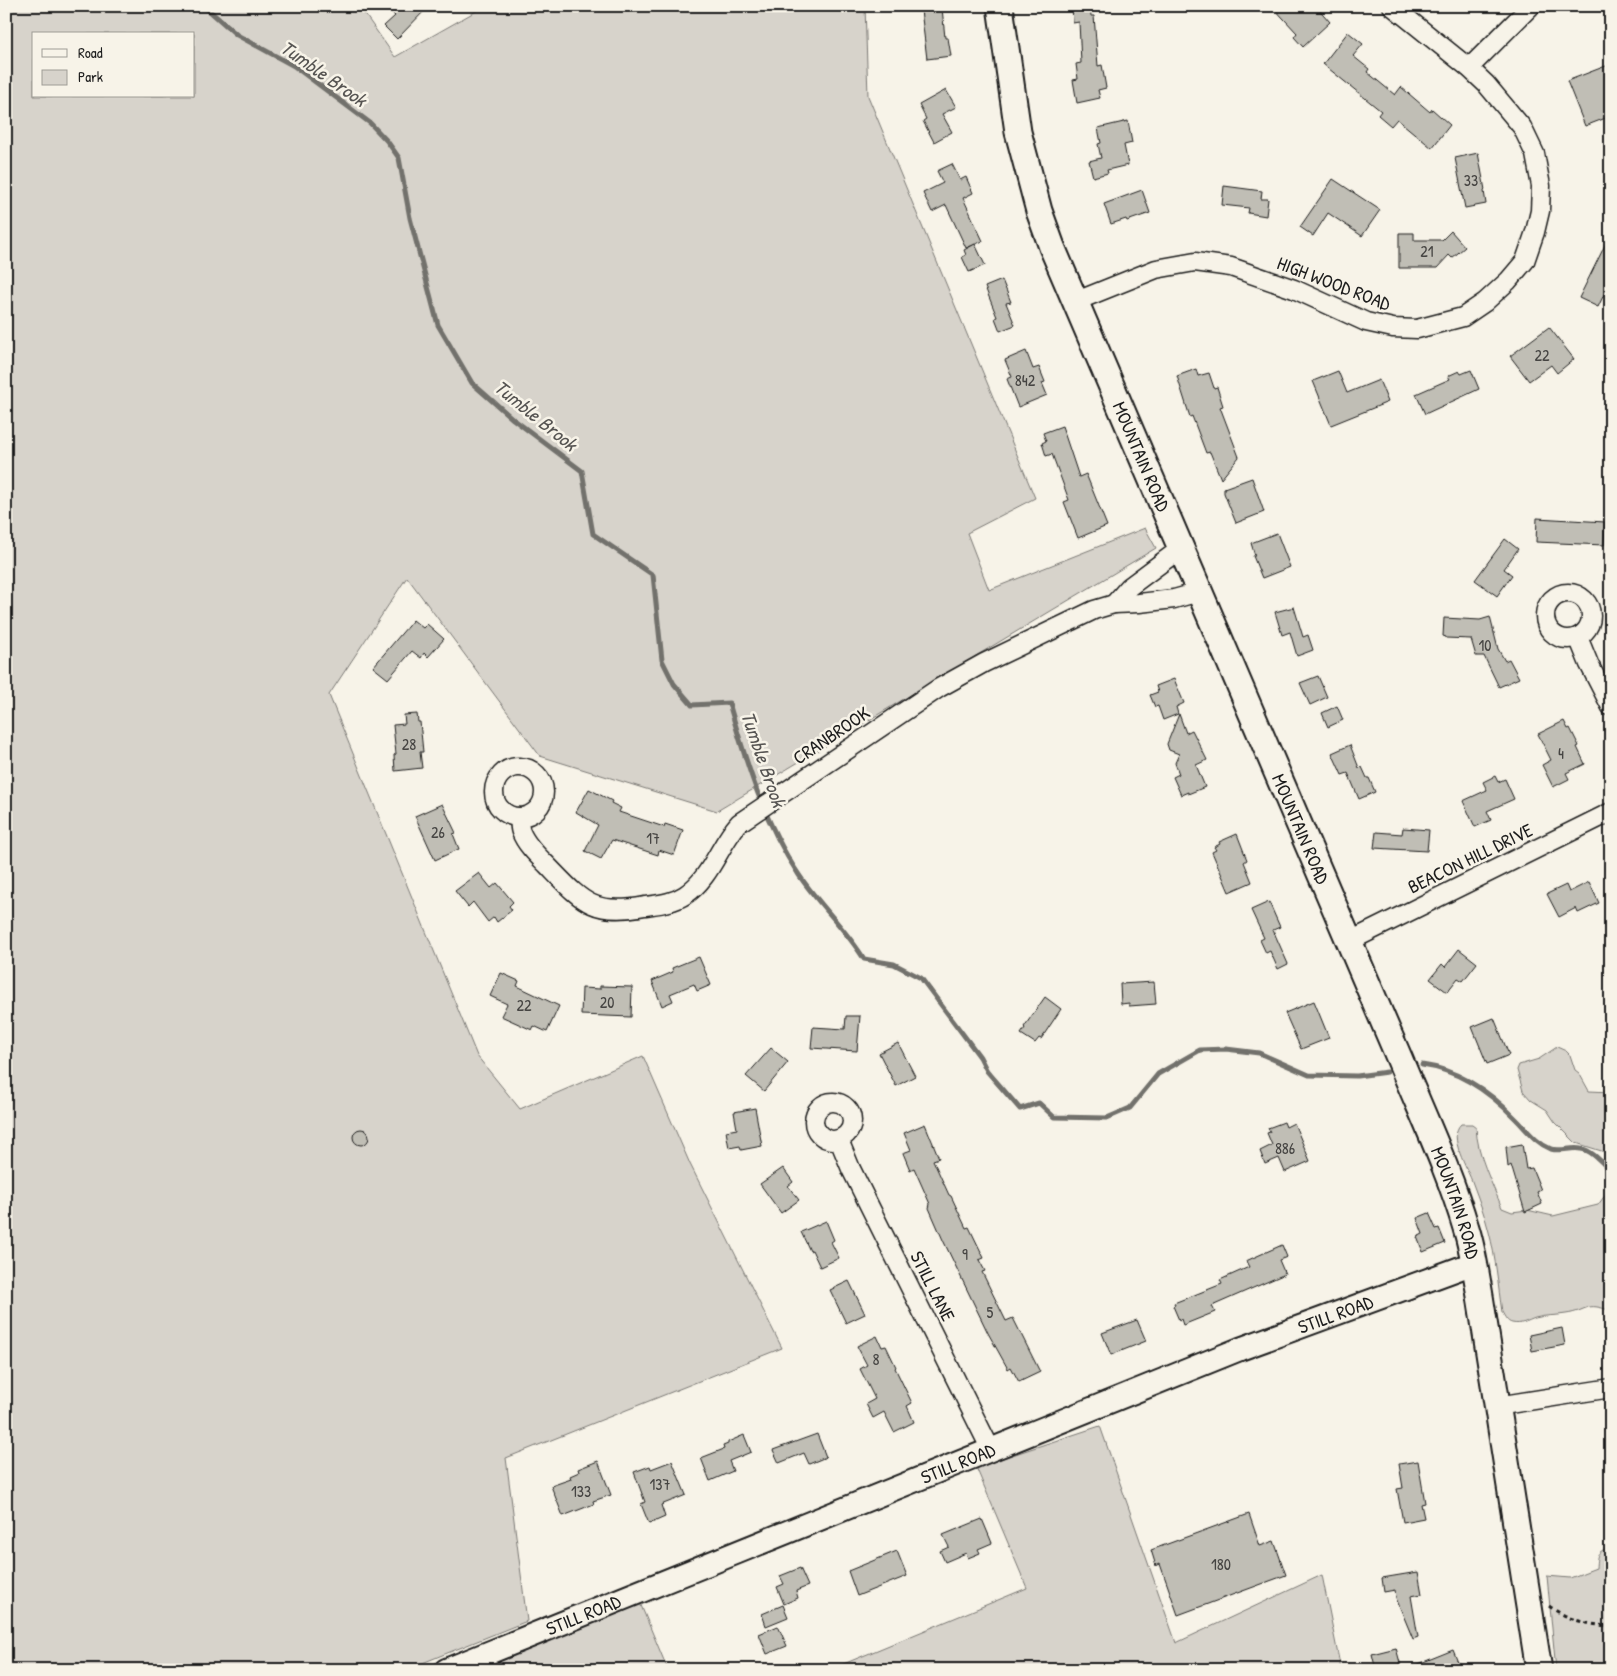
<svg xmlns="http://www.w3.org/2000/svg" width="1617" height="1676" font-family="'Patrick Hand',sans-serif">
	<style>
		.green { fill: #d7d3cb; stroke: #7a7874; fill-rule: evenodd }
		.lines { fill: none; stroke-linecap: round; stroke-linejoin: round }
		.stream { stroke: #72716c; stroke-width: 5 }
		.building { fill: #c0beb5; stroke: #1c1c1c }
		.minor-casing { stroke: #1c1c1c; stroke-width: 21 }
		.tertiary-casing { stroke: #1c1c1c; stroke-width: 26 }
		.secondary-casing { stroke: #1c1c1c; stroke-width: 29 }
		.path { stroke: #1c1c1c; stroke-width: 3; stroke-dasharray: 4 4; stroke-linecap: butt }
		.minor { stroke: #f7f3e8; stroke-width: 18 }
		.tertiary { stroke: #f7f3e8; stroke-width: 22 }
		.secondary { stroke: #f7f3e8; stroke-width: 25 }
		.labels { text-anchor: middle; dominant-baseline: central; stroke-width: 5; stroke-linejoin: round; paint-order: stroke }
		.number-label { font-size: 16px; fill: #454442 }
		.street-label { font-size: 19px; fill: #1c1c1c; stroke: #f7f3e8 }
		.water-label { font-size: 20px; font-style: italic; fill: #565452; stroke: #f7f3e8 }
	</style>
	<rect width="100%" height="100%" fill="#f7f3e8"/>
	<filter id="ink" filterUnits="userSpaceOnUse"><feTurbulence type="fractalNoise" baseFrequency=".02" numOctaves="2"/><feDisplacementMap in="SourceGraphic" scale="10" xChannelSelector="R" yChannelSelector="G"/><feConvolveMatrix kernelMatrix="1 2 1 2 8 2 1 2 1" color-interpolation-filters="sRGB"/></filter>
	<g filter="url(#ink)">
		<g class="green">
			<path d="M6,6h353l36,51 90,-51h380l3,90 167,402 -68,35 22,57 156,-62 11,20 -439,263 -177,-55 -133,-179 -78,118 148,361 43,53 123,-53 47,108 92,184 -276,110 21,163 -122,49h-399zM34,34h160v62h-160z"/>
			<path d="M1557,1047l9,4 4,4 5,15 4,3 10,18 22,1v62l-35,-11 -21,-21 -8,-12 -16,-10 -8,-9 -6,-21 2,-5 20,-6z"/>
			<path d="M1461,1124h11l4,3c1,28 16,56 26,81l10,4 15,-2 26,6 45,-11 13,-18v124c-26,-10 -23,0 -45,3 -11,2 -21,1 -31,4 -8,3 -14,7 -23,5 -5,-1 -7,-6 -10,-11 -4,-26 -6,-54 -13,-80 -4,-16 -10,-32 -16,-48 -5,-15 -26,-47 -12,-60z"/>
			<path d="M1100,1426l76,217 146,-68 19,95h-512l198,-82 -51,-121z"/>
			<path d="M1611,1546v124h-55l-9,-94 23,2 26,-10c1,-16 1,-15 15,-22z"/>
			<path d="M640,1603l28,67h-193z"/>
		</g>
		<g class="lines">
			<g class="stream">
				<path d="M204,6l33,29 57,31 76,57 17,18 12,17 11,60 28,107 34,58 41,36 69,52 11,63 60,41 9,85 12,24 18,21 37,-2c17,59 35,120 70,172 20,30 47,54 65,84l30,5 27,14 59,79 7,14 33,38 19,-6 15,14 53,1 23,-10 28,-34 42,-24 26,-1 33,4 50,22 48,1 30,-4"/>
				<path d="M1422,1065c38,5 69,28 94,54 11,11 20,24 35,30 10,3 20,-2 30,0 11,1 22,15 30,22"/>
			</g>
		</g>
		<g class="building">
			<path d="M385,6h44l-32,33 -13,-13 11,-10z"/>
			<path d="M1072,6h18l1,10h3l4,50 4,-1 4,23 -8,2 2,8 -23,5 -4,-23 5,-1 -2,-15 5,-1 -2,-41 -6,1z"/>
			<path d="M1272,6h44l14,16 -27,25 -9,-10 3,-4z"/>
			<path d="M942,8l3,30h3l3,18 -24,3 -6,-49z"/>
			<path d="M1348,32l15,12 -10,12 16,13 -2,3 28,23 6,-8 29,25 2,-3 18,16 -18,23 -35,-29 -6,7 -13,-11 3,-4 -58,-47z"/>
			<path d="M1611,64v52l-26,10 -18,-45z"/>
			<path d="M946,90l10,17 -14,7 10,18 -18,10 -11,-21 3,-2 -7,-14z"/>
			<path d="M1128,121l4,22 -8,2 4,20 -21,5 1,3 -15,4 -4,-16 12,-3 -3,-14 3,-1 -3,-15z"/>
			<path d="M1478,153l7,37 -1,1 2,13 -21,4 -10,-50z"/>
			<path d="M952,164l8,16 6,-3 7,16 -10,5 20,43 -17,7 -20,-43 -14,7 -9,-19 20,-10 -6,-12z"/>
			<path d="M1333,179l47,31 -18,26 -34,-23 -15,23 -13,-9z"/>
			<path d="M1224,186l38,5 -1,8h7l-2,17 -18,-3 1,-5 -27,-3z"/>
			<path d="M1142,190l8,23 -23,8 -1,-2 -15,5 -7,-20z"/>
			<path d="M1451,231l14,16 -13,11 -3,-3 -12,13h-38v-35h15v7h28z"/>
			<path d="M1611,233v47l-13,27 -19,-9z"/>
			<path d="M975,244l10,21 -16,7 -7,-15 4,-2 -2,-5z"/>
			<path d="M1002,280l9,22 -5,1 9,22 -15,6 -5,-13 2,-1 -12,-30z"/>
			<path d="M1549,327l25,32 -17,14 -6,-8 -22,16 -19,-25z"/>
			<path d="M1026,351l7,18 6,-2 6,15 -3,1 5,12 -29,12 -11,-28 5,-2 -7,-17z"/>
			<path d="M1196,369l2,7 11,-3 5,15 3,-1 6,19 -3,1 19,50 -18,22 -11,-27 -4,1 -14,-37 -2,1 -13,-41z"/>
			<path d="M1471,370l8,19 -54,25 -9,-20 34,-15 -2,-3 11,-5 2,3z"/>
			<path d="M1338,371l9,22 32,-13 9,22 -57,23 -18,-44z"/>
			<path d="M1062,426l17,51 7,-3 21,52 -29,12 -14,-36 5,-2 -17,-46 -6,2 -4,-13 4,-2 -3,-8z"/>
			<path d="M1252,478l12,34 -28,11 -12,-30v-5z"/>
			<path d="M1537,518l68,4 -1,23 -68,-3z"/>
			<path d="M1277,533l13,34 -28,11 -9,-22h2l-4,-13z"/>
			<path d="M1505,539l13,10 -14,20 8,6 -15,21 -22,-16z"/>
			<path d="M1294,607l9,30 5,-2 5,15 -16,6 -7,-24 -8,3 -7,-23z"/>
			<path d="M1490,617l8,32 7,12 4,-2 10,19 -20,9 -15,-31h-8l-5,-17 -25,-1v-1l-3,-1 1,-18 36,2z"/>
			<path d="M413,620l10,8 4,-4 17,15 -16,18 -4,-4 -3,5 -9,-7 -24,28 -15,-12z"/>
			<path d="M1318,676l9,21 -17,8 -10,-22z"/>
			<path d="M1174,679l10,24 -8,4 2,7 -15,6 -5,-14 -3,1 -5,-12 8,-3 -2,-6z"/>
			<path d="M1337,706l6,14 -15,7 -6,-14z"/>
			<path d="M417,714l1,8h2l3,30h-3l2,16 -27,3 -1,-16 2,-1 -3,-29 12,-1 -1,-9z"/>
			<path d="M1179,714l7,19 6,-3 15,30 -11,5 9,22 -17,7v-2l-7,3 -8,-18 6,-3 -4,-11 4,-9 -10,-4 -2,-6z"/>
			<path d="M1564,721l4,8 2,-1 9,18 -2,1 8,17 -19,9 3,6 -16,8 -11,-22 9,-5 -13,-26z"/>
			<path d="M1350,745l9,23 3,-1 5,11h2l6,14 -16,7 -11,-26 -6,2 -10,-22z"/>
			<path d="M1495,776l3,6 7,-3 9,20 -27,12 4,9 -16,7 -12,-26 24,-11 -4,-8z"/>
			<path d="M589,789l23,12 -1,2 10,5 -2,4 45,15 1,-3 18,6 -9,25 -15,-5 -1,5 -46,-15 -11,19 -16,-8 13,-26 -22,-13z"/>
			<path d="M442,804l14,29 -3,1 6,15 -24,11 -20,-44z"/>
			<path d="M1403,828l26,2 -2,21 -53,-3 2,-16 26,2z"/>
			<path d="M1237,834l10,26 -3,2 8,20 -23,10 -17,-40 4,-2 -2,-3 6,-3 -1,-2z"/>
			<path d="M479,873l12,15 6,-5 16,19 -4,4 3,4 -15,12 -3,-5 -6,5 -15,-20 -5,5 -13,-16z"/>
			<path d="M1589,882l10,21 -21,10 -2,-5 -17,9 -12,-23 19,-9 3,7z"/>
			<path d="M1269,902l11,25 -7,3 15,34 -10,5 -8,-18 -4,2 -6,-13 4,-2 -13,-28z"/>
			<path d="M1459,949l18,14 -14,18 -5,-3 -11,14 -17,-13 12,-15 3,3z"/>
			<path d="M699,957l12,28 -14,6 -3,-7 -24,10 3,7 -11,5 -10,-25 21,-9 -1,-4z"/>
			<path d="M501,973l18,8 -2,5 42,20 -12,26 -13,-6 -2,4 -31,-14 6,-12 -17,-8z"/>
			<path d="M1154,982l2,22 -27,2v-3l-8,1 -1,-20z"/>
			<path d="M600,986l32,1 -1,30 -50,-2 1,-27 18,1z"/>
			<path d="M1045,997l16,12 -20,30 -2,-1 -4,5 -14,-9 4,-6 -1,-1z"/>
			<path d="M1314,1001l15,37 -28,11 -16,-36z"/>
			<path d="M846,1016h14l-3,35 -46,-3 2,-21 32,2z"/>
			<path d="M1494,1018l15,37 -22,9 -15,-37z"/>
			<path d="M898,1043l17,33 -19,10 -17,-33z"/>
			<path d="M771,1048l17,14 -24,29 -18,-15z"/>
			<path d="M755,1108l7,38 -21,4 -1,-4 -11,2 -3,-17 11,-2 -3,-17z"/>
			<path d="M1284,1122l2,5 8,-4 16,38 -25,11 -6,-14 -14,6 -5,-13 12,-6 -5,-12 3,-1 -2,-4z"/>
			<path d="M925,1124l14,34 -6,2 16,35 2,1 15,32 3,-1 15,31 -5,2 6,11 -3,1 24,49 7,-3 27,54 -21,10 -8,-15 -3,2 -20,-36 -45,-93 -14,-32 1,-4 -16,-36 -4,2 -7,-17 8,-3 -7,-17z"/>
			<circle cx="361" cy="1137" r="8"/>
			<path d="M1522,1144l4,25 6,-1 9,22 -4,2 5,12 -17,8 -14,-47 -3,2 -2,-20z"/>
			<path d="M783,1168l10,14 -5,4 11,14 -18,13 -21,-29z"/>
			<path d="M1429,1213l7,16 3,-1 6,15 -22,9 -6,-15 6,-3 -6,-16z"/>
			<path d="M826,1221l8,19 -3,2 8,16 -19,9 -8,-17 -2,1 -9,-19z"/>
			<path d="M1282,1245l5,12 -8,3 6,14 -73,32 3,6 -32,13 -2,-6 -2,1 -6,-14 2,-1 -1,-2 48,-19 -2,-4 29,-13 -3,-6z"/>
			<path d="M849,1281l16,33 -19,9 -16,-33z"/>
			<path d="M1137,1320l9,21 -35,14 -9,-22z"/>
			<path d="M1562,1328l3,17 -33,6 -3,-16z"/>
			<path d="M877,1336l5,11 4,-1 10,21 -1,1 17,35 -5,3 7,16 -20,10 -10,-20 -11,6 -7,-14 9,-5 -15,-30 7,-4 -10,-19z"/>
			<path d="M817,1434l9,23 -17,7 -5,-11 -25,10 -6,-13z"/>
			<path d="M744,1435l7,17 -22,9 4,10 -23,10 -9,-23 23,-9 -1,-3 5,-2v-2z"/>
			<path d="M598,1461l13,34 -18,6 1,3 -31,12 -12,-30 20,-7 -1,-3 9,-4 -1,-3z"/>
			<path d="M672,1461l14,34 -25,10 4,12 -16,7 -8,-20 4,-2 -11,-30 16,-6 1,3z"/>
			<path d="M1418,1461l7,42 -4,1 3,14 -21,4 -6,-33 6,-1 -4,-24z"/>
			<path d="M1249,1514l11,32 14,-5 12,34 -108,40 -18,-51 -4,2 -5,-16z"/>
			<path d="M982,1519l10,24 -14,6 2,4 -12,5 -2,-5 -21,9 -5,-11 9,-4 -6,-12z"/>
			<path d="M897,1551l10,25 -50,20 -9,-25z"/>
			<path d="M800,1568l8,18 -12,5 2,7 -14,6 -7,-17 7,-3 -4,-8z"/>
			<path d="M1418,1572l4,22 -11,2 7,41 -5,2 -17,-41 -1,-8 -11,2 -2,-14z"/>
			<path d="M783,1605l5,12 -22,9 -4,-12z"/>
			<path d="M778,1626l9,20 -20,8 -8,-20z"/>
			<path d="M1396,1648l6,22h-26l-4,-16z"/>
			<path d="M1453,1650l8,20h-55v-1z"/>
		</g>
		<g class="lines">
			<g class="minor-casing">
				<g id="minor">
					<path d="M1469,68l62,-62"/>
					<path d="M1074,302l82,-33 39,-7 36,5 63,22 72,33 27,6 24,1 46,-12 22,-15 23,-21 17,-20 10,-29 5,-21 1,-25 -6,-32 -13,-27 -36,-43 -17,-16 -77,-62"/>
					<circle cx="1568" cy="616" r="23"/>
					<path d="M1114,604l15,-17 51,-38"/>
					<path d="M1578,637l11,27 22,43"/>
					<circle cx="519" cy="792" r="25"/>
					<path d="M519,817c1,5 0,11 2,15 5,13 17,24 26,33 35,36 45,51 98,41 14,-2 28,-3 40,-11 26,-17 34,-50 54,-72l200,-135 45,-25 110,-53 20,-6 25,-1 35,-4 25,-7"/>
					<path d="M1348,942l263,-130"/>
					<circle cx="833" cy="1121" r="19"/>
					<path d="M839,1140l12,29 140,281"/>
					<path d="M1497,1406l114,-18"/>
				</g>
			</g>
			<g class="tertiary-casing">
				<g id="tertiary">
					<path id="s1" d="M446,1670l794,-321 234,-86"/>
				</g>
			</g>
			<g class="secondary-casing">
				<g id="secondary">
					<path id="s2" d="M1000,6l18,126 21,79 13,36 348,813c23,56 49,110 66,168 7,22 10,45 14,68l59,374"/>
				</g>
			</g>
			<path class="path" d="M1549,1606c19,14 39,19 62,20"/>
			<use href="#minor" class="minor"/>
			<use href="#tertiary" class="tertiary"/>
			<use href="#secondary" class="secondary"/>
		</g>
	</g>
	<g class="labels">
		<g class="number-label">
			<text x="1471" y="180">33</text>
			<text x="1427" y="251">21</text>
			<text x="1542" y="355">22</text>
			<text x="1025" y="380">842</text>
			<text x="1485" y="645">10</text>
			<text x="409" y="744">28</text>
			<text x="1561" y="753">4</text>
			<text x="438" y="832">26</text>
			<text x="653" y="838">17</text>
			<text x="607" y="1002">20</text>
			<text x="524" y="1005">22</text>
			<text x="1285" y="1148">886</text>
			<text x="965" y="1254">9</text>
			<text x="990" y="1312">5</text>
			<text x="876" y="1359">8</text>
			<text x="660" y="1484">137</text>
			<text x="581" y="1491">133</text>
			<text x="1221" y="1564">180</text>
		</g>
		<g class="street-label">
			<text transform="translate(1334 283) rotate(21)">HIGH WOOD ROAD</text>
			<text stroke="none"><textPath href="#s2" startOffset="475">MOUNTAIN ROAD</textPath></text>
			<text transform="translate(831 735) rotate(-34)">CRANBROOK</text>
			<text stroke="none"><textPath href="#s2" startOffset="880">MOUNTAIN ROAD</textPath></text>
			<text transform="translate(1470 858) rotate(-26)">BEACON HILL DRIVE</text>
			<text stroke="none"><textPath href="#s2" startOffset="1285">MOUNTAIN ROAD</textPath></text>
			<text transform="translate(933 1286) rotate(63)">STILL LANE</text>
			<text stroke="none"><textPath href="#s1" startOffset="958">STILL ROAD</textPath></text>
			<text stroke="none"><textPath href="#s1" startOffset="552">STILL ROAD</textPath></text>
			<text stroke="none"><textPath href="#s1" startOffset="148">STILL ROAD</textPath></text>
		</g>
		<g class="water-label">
			<text transform="translate(324 73) rotate(35)">Tumble Brook</text>
			<text transform="translate(536 415) rotate(39)">Tumble Brook</text>
			<text transform="translate(764 759) rotate(71)">Tumble Brook</text>
		</g>
	</g>
	<rect width="1617" height="1676" fill="none" stroke="#f7f3e8" stroke-width="25"/>
	<rect x="12" y="12" width="1592" height="1651" fill="none" stroke="#1c1c1c" stroke-width="2" filter="url(#ink)"/>
	<rect x="32" y="32" width="162" height="65" fill="#f7f3e8" stroke="#9f9d96"/>
	<rect x="42" y="49" width="25" height="8" fill="#f7f3e8" stroke="#9f9d96"/>
	<text x="78" y="58" font-size="15" fill="#1c1c1c">Road</text>
	<rect x="42" y="70" width="25" height="15" fill="#d7d3cb" stroke="#9f9d96"/>
	<text x="78" y="82" font-size="15" fill="#1c1c1c">Park</text>
</svg>
